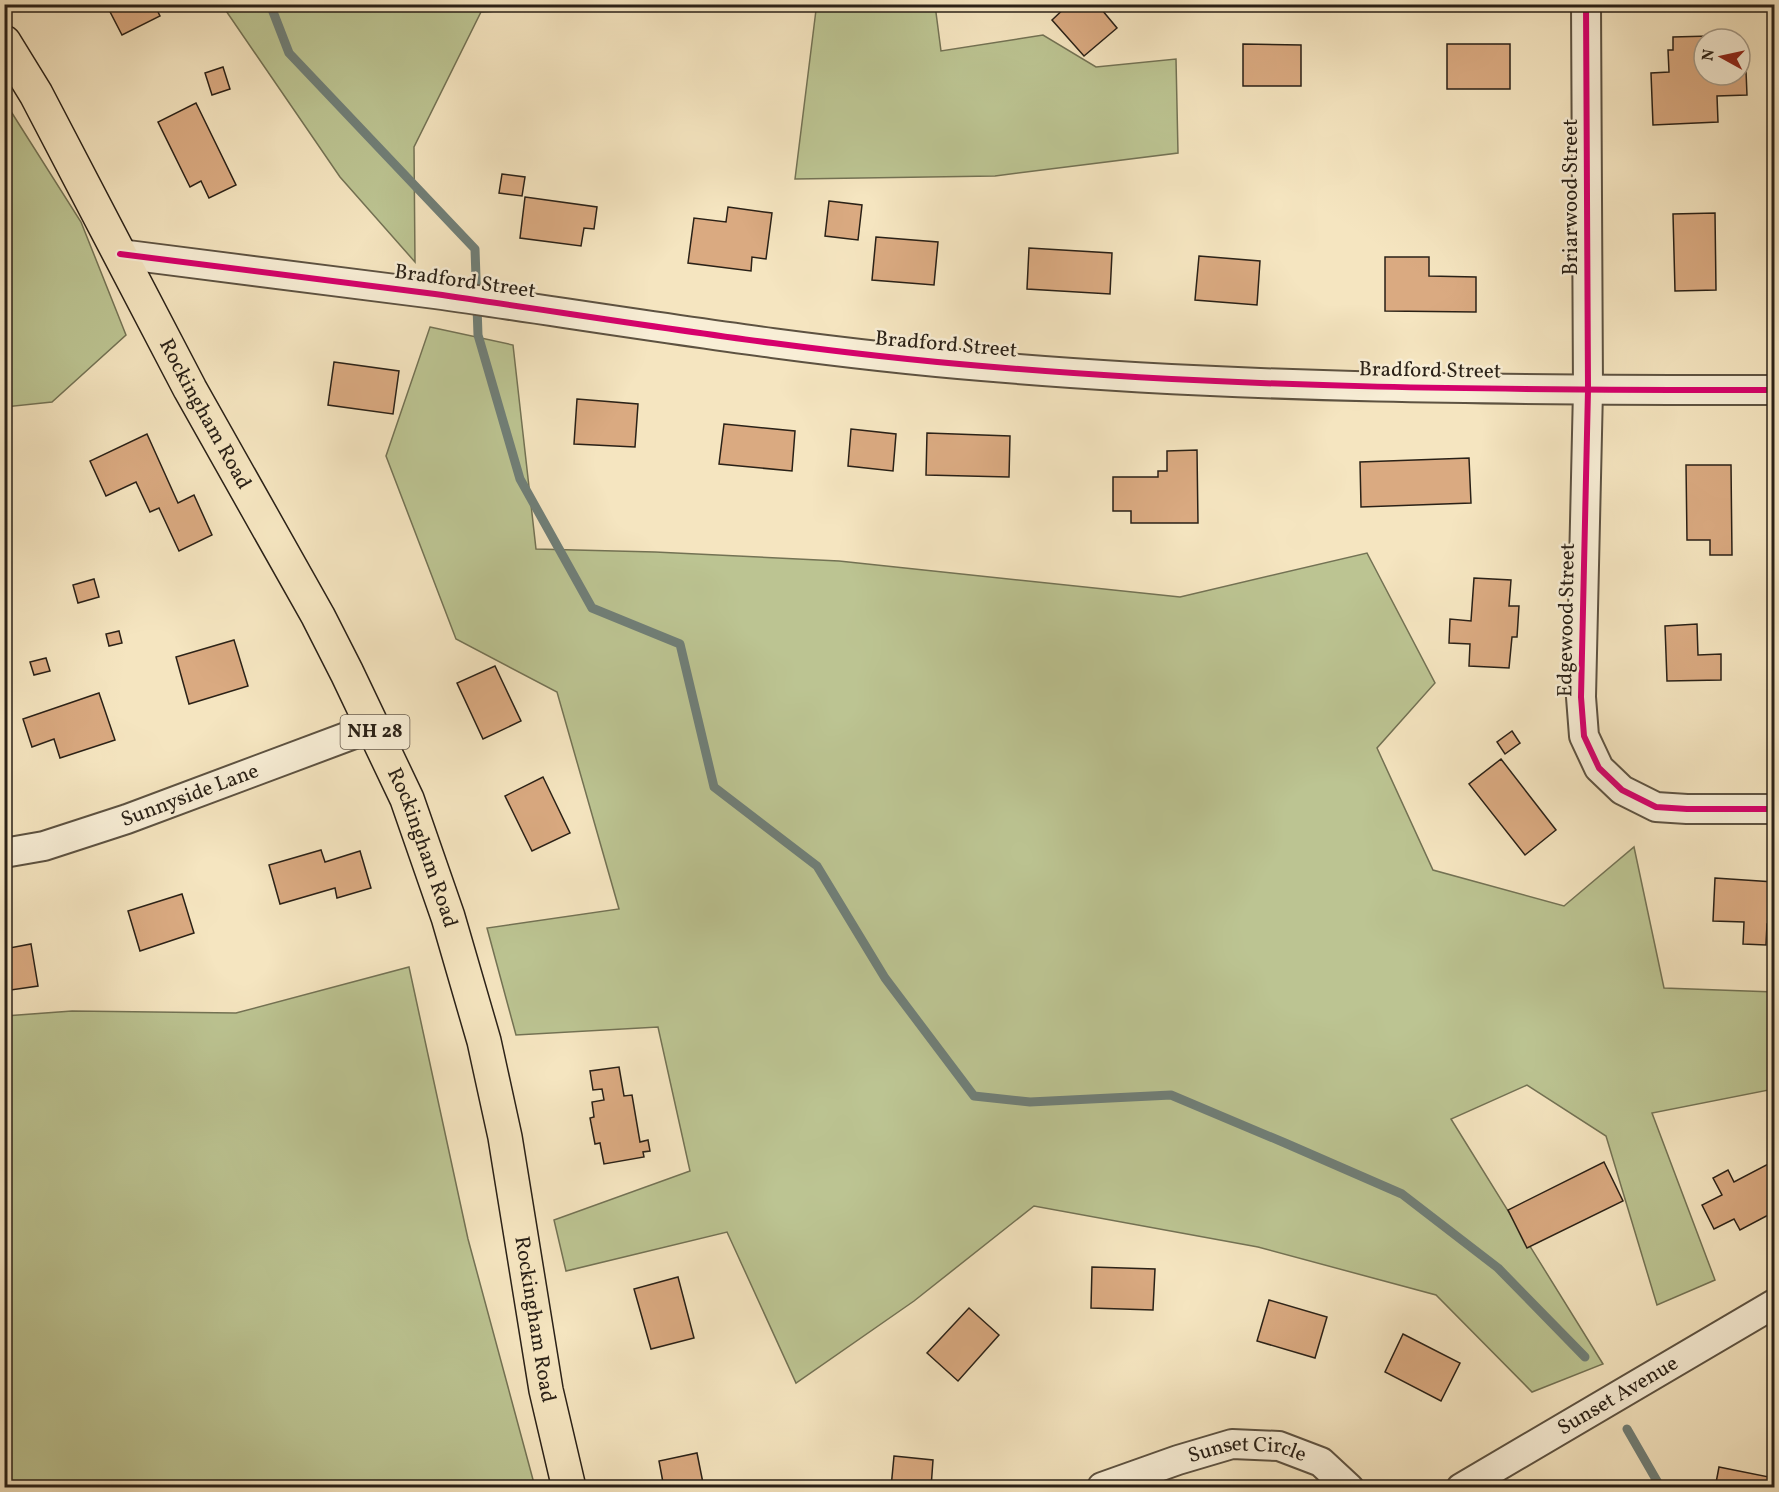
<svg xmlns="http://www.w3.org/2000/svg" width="1779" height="1492" font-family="Vollkorn,serif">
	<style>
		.green { fill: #bcc492; stroke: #737254; stroke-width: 1.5 }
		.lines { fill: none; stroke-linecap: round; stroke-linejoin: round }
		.stream { stroke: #707f78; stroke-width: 9 }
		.building { fill: #daaa81; stroke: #2a2117; stroke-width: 1.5 }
		.minor-casing { stroke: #5d5241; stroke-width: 32 }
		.primary-casing { stroke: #2a2117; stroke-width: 36 }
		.minor { stroke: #f8eed6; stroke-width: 28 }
		.primary { stroke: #f5e5c0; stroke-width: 33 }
		.cycleway-casing { stroke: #f8eed6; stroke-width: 10 }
		.cycleway { stroke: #d6006c; stroke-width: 6 }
		.labels { text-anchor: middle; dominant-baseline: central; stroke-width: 5; stroke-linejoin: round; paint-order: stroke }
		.shield { fill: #f8eed6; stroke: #685e50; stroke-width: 1.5 }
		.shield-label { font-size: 20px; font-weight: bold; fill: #2a2117 }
		.street-label { font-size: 21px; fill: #2a2117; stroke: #f8eed6 }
	</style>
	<rect width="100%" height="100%" fill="#f5e5c0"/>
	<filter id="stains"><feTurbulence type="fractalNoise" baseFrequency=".00333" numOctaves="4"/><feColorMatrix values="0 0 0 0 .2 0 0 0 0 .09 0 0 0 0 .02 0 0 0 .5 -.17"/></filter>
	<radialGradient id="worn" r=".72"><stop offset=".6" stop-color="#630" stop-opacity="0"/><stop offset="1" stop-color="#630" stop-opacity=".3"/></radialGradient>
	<g class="green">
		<path d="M222,5h372l-113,7 -67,135 1,115 -75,-85z"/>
		<path d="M782,5h153l6,46 102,-16 53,32 80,-8 2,94 -183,23 -200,3 21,-169z"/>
		<path d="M5,102l76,120 45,113 -74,67 -47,5z"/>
		<path d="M430,327l83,18 23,204 119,3 184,9 341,36 187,-44 68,130 -58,65 56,122 131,36 70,-59 30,141 110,4v97l-122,24 63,167 -58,25 -51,-169 -79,-51 -76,34 152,245 -71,28 -96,-97 -178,-48 -224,-41 -120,95 -118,82 -69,-151 -161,39 -12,-51 136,-49 -32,-144 -142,8 -29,-107 132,-19 -62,-217 -101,-53 -70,-183z"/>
		<path d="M409,967l59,272 67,248h-530v-471l67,-5 164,2z"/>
	</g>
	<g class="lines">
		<g class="stream">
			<path d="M270,4l19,49 186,196 3,86 42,144 72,129 88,36 34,143 103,79 68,112 89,118 56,6 141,-7 114,48 117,51 96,74 87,89"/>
			<path d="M1627,1429l34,59"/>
		</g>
	</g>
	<g class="building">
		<path d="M106,4h48l6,12 -38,19z"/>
		<path d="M1069,4h28l20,24 -33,28 -32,-36z"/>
		<path d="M1710,36v3h-6v36h36v-29h5l2,49 -30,1 1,26 -65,3 -2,-52 18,-1 -1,-22h5v-13z"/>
		<path d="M1243,44l58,1v41h-58z"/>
		<rect x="1447" y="44" width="63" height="45"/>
		<path d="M223,67l7,22 -18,6 -7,-22z"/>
		<path d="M196,103l40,82 -27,13 -8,-17 -11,6 -32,-65z"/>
		<path d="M502,174l23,3 -3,19 -23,-3z"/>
		<path d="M525,197l72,10 -3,22 -10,-1 -3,18 -61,-8z"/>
		<path d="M829,201l33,4 -4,35 -33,-4z"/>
		<path d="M728,207l44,6 -6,46 -14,-2 -1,14 -63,-8 6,-45 32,4z"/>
		<path d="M1715,213l1,77 -41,1 -2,-77z"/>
		<path d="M876,237l62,5 -4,43 -62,-5z"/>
		<path d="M1029,248l83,5 -2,41 -83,-5z"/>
		<path d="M1199,256l61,5 -3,44 -62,-5z"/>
		<path d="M1385,257h44v19l47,1v35l-91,-1z"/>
		<path d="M334,362l65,9 -6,43 -65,-9z"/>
		<path d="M577,399l61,5 -3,43 -61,-3z"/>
		<path d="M724,424l71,7 -3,40 -73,-7z"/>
		<path d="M851,429l45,5 -3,37 -45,-5z"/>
		<path d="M927,433l83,3 -1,41 -83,-2z"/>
		<path d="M147,434l31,69 16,-8 18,40 -33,16 -20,-43 -9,4 -14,-30 -30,14 -16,-35z"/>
		<path d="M1197,450l1,73h-67v-12h-18v-34h45v-6h9v-20z"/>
		<path d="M1469,458l2,45 -110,4 -1,-45z"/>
		<path d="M1686,465h45l1,90h-22v-15h-23z"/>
		<path d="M1474,578l37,2 -2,26h10l-2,31h-5l-3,31 -40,-2 1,-22 -21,-1 1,-24 21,2z"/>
		<path d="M94,579l5,18 -21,6 -5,-18z"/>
		<path d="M1697,624l1,31 23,-1v26l-54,1 -2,-55z"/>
		<path d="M119,631l3,12 -13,3 -3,-12z"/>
		<path d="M234,640l14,46 -59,18 -13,-47z"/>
		<path d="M46,658l4,13 -16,4 -4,-13z"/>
		<path d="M495,666l26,55 -38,18 -26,-56z"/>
		<path d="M99,693l16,47 -55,18 -6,-19 -22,8 -9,-28z"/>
		<path d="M1512,731l8,12 -15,11 -8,-12z"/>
		<path d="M1501,759l55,71 -31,25 -56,-71z"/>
		<path d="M543,777l27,56 -38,18 -27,-55z"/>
		<path d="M321,850l4,12 35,-11 11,37 -34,10 -2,-10 -55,16 -11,-39z"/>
		<path d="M1715,878l59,4v42h-7l-1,21 -23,-1 1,-22 -31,-1z"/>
		<path d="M182,894l12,39 -54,18 -12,-40z"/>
		<path d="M31,944l7,42 -34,5v-42z"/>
		<path d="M619,1067l5,29 8,-1 8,47 8,-2 2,11 -7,1 1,5 -40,7 -4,-21 -5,1 -5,-26 4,-1 -2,-15 12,-2 -2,-11 -9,1 -3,-19z"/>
		<path d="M1604,1162l19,39 -96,47 -19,-38z"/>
		<path d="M1772,1162l2,6v44l-34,18 -6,-11 -20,10 -12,-24 20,-10 -9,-17 15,-8 6,12z"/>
		<path d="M1092,1267l63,2 -2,41 -62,-2z"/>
		<path d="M678,1277l16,61 -43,11 -17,-60z"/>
		<path d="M1269,1300l58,17 -12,41 -58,-17z"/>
		<path d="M969,1308l30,27 -41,46 -31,-28z"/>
		<path d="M1403,1334l57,29 -19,38 -56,-29z"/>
		<path d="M697,1453l7,35h-40l-5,-27z"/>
		<path d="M894,1456l39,4 -2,28h-40z"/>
		<path d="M1719,1467l55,11v10h-59z"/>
	</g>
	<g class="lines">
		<g class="minor-casing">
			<g id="minor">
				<path d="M1586,4l2,386 -7,307 3,39 15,32 23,22 34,17 31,2h87"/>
				<path d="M120,254c105,13 210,26 315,40 182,26 363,57 547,72 263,23 528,24 792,24"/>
				<path id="s1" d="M4,853l40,-7 83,-27 246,-92"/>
				<path id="s2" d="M1102,1487l76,-27 54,-16 47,2 42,16 28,26"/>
				<path id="s3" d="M1461,1488l313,-184"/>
			</g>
		</g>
		<g class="primary-casing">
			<g id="primary">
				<path id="s4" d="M4,42l32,52 154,295 128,227 29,57 60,126 41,118 36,124 21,96 41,253 23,98"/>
			</g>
		</g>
		<use href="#minor" class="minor"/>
		<use href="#primary" class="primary"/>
		<g class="cycleway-casing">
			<g id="cycleway">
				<path d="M1586,4l2,386 -7,307 3,39 15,32 23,22 34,17 31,2h87"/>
				<path d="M120,254c105,13 210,26 315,40 182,26 363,57 547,72 263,23 528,24 792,24"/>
			</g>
		</g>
		<use href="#cycleway" class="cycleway"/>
	</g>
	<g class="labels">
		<rect class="shield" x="340.5" y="715" width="69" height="34" rx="4.5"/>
		<g class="shield-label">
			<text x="375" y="732">NH 28</text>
		</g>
		<g class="street-label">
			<text transform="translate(1571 197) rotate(-90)">Briarwood Street</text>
			<text transform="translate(465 282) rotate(8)">Bradford Street</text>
			<text transform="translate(946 345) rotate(5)">Bradford Street</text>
			<text transform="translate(1430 371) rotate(1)">Bradford Street</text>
			<text stroke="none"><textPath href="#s4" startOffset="423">Rockingham Road</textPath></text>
			<text transform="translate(1567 620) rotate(-89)">Edgewood Street</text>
			<text stroke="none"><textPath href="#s1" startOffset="195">Sunnyside Lane</textPath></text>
			<text stroke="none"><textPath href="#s4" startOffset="909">Rockingham Road</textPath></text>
			<text stroke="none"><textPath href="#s4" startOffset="1395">Rockingham Road</textPath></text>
			<text stroke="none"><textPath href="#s3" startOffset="182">Sunset Avenue</textPath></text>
			<text stroke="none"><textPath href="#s2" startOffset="152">Sunset Circle</textPath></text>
		</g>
	</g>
	<rect width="1779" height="1492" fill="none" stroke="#f5e5c0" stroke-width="24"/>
	<rect x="6" y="6" width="1767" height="1480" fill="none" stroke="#2a2117" stroke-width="3"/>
	<rect x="12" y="12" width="1755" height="1468" fill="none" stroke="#2a2117" stroke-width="1.5"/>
	<g transform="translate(1722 57) rotate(278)"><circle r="28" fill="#f8eed6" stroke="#a69c8a" stroke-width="1.5"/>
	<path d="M0-4.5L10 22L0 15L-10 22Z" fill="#8f2418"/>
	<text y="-9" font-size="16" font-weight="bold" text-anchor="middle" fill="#2a2117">N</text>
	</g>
	<rect width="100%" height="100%" filter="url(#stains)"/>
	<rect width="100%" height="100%" fill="url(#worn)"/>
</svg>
